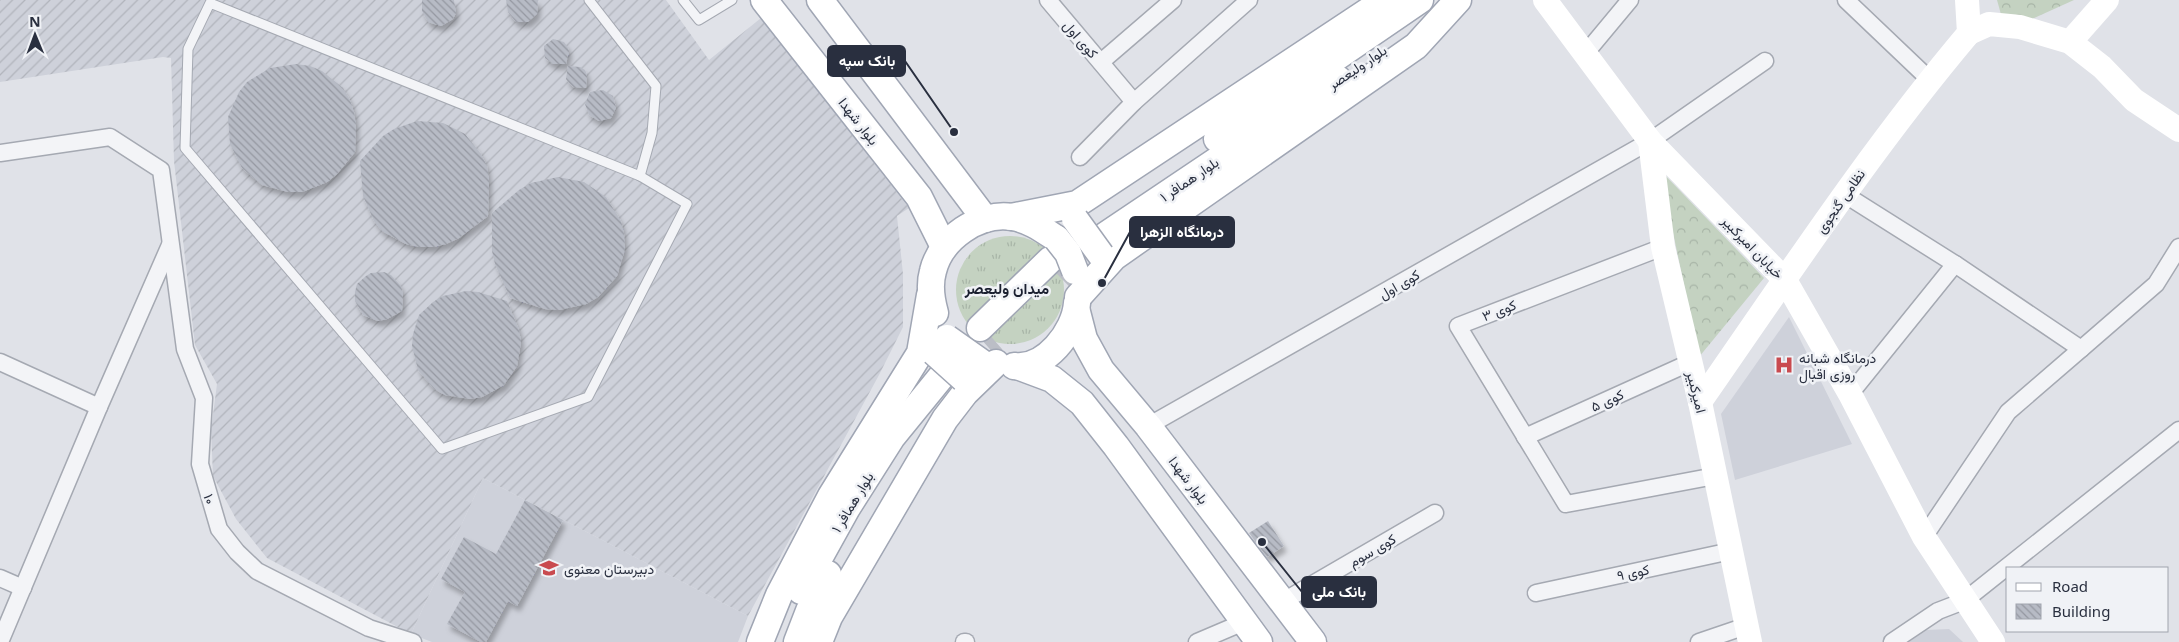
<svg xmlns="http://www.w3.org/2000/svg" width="2179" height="642" font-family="'Noto Sans',Vazirmatn,sans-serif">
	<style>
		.built { fill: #ced1da }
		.industrial { fill: url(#industrial-furrows) }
		.grass { fill: url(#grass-tufts) }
		.forest { fill: url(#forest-crowns) }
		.building { fill: url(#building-back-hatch); filter: url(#shadow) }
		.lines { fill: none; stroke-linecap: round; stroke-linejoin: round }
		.primary-tunnel { stroke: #bbbec6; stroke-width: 26; stroke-dasharray: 26 13; stroke-linecap: butt }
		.lane-casing { stroke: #a5a9b2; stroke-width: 11 }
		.street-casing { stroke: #a5a9b2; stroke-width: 19 }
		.primary-casing { stroke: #a0a6b4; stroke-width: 29 }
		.lane { stroke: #f3f4f7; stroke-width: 9 }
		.street { stroke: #f3f4f7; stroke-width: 16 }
		.secondary { stroke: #fff; stroke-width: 24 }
		.primary { stroke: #fff; stroke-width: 26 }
		.primary-bridge-casing { stroke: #a0a6b4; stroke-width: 29; stroke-linecap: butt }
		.primary-bridge { stroke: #fff; stroke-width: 26 }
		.labels { text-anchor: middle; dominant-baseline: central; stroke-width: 5; stroke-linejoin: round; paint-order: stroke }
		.street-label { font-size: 14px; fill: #292f3f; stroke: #f0f2f6 }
		.poi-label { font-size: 14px; fill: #292f3f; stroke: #f0f2f6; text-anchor: start }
		.neighbourhood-label { font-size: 15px; font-weight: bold; fill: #1b2030; stroke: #f0f2f6 }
		.leader { fill: none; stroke: #292f3f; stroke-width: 2 }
		.callout-dot { fill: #292f3f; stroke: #f0f2f6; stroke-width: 2 }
		.callout { fill: #292f3f; stroke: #292f3f; stroke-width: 2 }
		.callout-label { font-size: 15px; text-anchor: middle; font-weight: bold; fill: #fff }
	</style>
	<defs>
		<pattern id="industrial-furrows" width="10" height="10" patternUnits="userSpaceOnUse" patternTransform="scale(1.25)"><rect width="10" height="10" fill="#ced1da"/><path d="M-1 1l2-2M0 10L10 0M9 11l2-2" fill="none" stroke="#b1b4bc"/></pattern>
		<pattern id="grass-tufts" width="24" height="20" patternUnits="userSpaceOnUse" patternTransform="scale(1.25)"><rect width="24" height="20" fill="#c4d2c1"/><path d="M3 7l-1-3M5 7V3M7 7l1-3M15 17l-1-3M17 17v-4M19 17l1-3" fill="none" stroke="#a8b5a7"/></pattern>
		<pattern id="forest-crowns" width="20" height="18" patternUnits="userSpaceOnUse" patternTransform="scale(1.25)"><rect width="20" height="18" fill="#c4d2c1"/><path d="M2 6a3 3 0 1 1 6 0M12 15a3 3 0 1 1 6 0" fill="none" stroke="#a8b5a7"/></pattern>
		<pattern id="building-back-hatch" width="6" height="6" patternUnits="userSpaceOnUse" patternTransform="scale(1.25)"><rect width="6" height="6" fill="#b7bbc5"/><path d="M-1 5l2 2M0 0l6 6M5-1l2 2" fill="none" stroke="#9598a1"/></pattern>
		<filter id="shadow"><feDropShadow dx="3" dy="5.5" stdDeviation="2.5" flood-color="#0004"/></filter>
	</defs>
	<rect width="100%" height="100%" fill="#e0e2e8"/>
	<g class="built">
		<path d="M1789,317l63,127 -117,36 -14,-66z"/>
		<path d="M483,478l265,138 -10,26h-306l-21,-8z"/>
		<path d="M1949,629l14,13h-54l16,-12z"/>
	</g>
	<path class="industrial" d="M0,0h666l43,60 52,-42 148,190 -12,8 6,58v53l-24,48 -131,241 -265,-138 -72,156 -144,-76 -31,-39 -23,-43 -2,-46 6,-46 -22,-39 -21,-184 -3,-103 -8,-1 -163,25z"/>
	<circle class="grass" cx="1010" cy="290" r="54"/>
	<g class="forest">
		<path d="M1997,0h77l-42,19 -30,-1z"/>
		<path d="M1660,170l104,108 -65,79z"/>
	</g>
	<g class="building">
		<path d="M422,0h32l2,13 -3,6 -12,7 -13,-4 -6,-11z"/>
		<path d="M506,0h32l-1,14 -9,8h-12l-8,-10z"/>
		<path d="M553,39l11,3 3,4 2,5 -3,13h-13l-8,-6 -1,-12z"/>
		<path d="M296,64l14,2 12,5 21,17 7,12 4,12 2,13 -1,27 -18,22 -10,8 -25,10h-14l-26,-7 -20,-17 -12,-24 -2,-27 11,-25 8,-10 23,-14z"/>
		<path d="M568,66l12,1 5,3 2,5 -1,13 -13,-1 -4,-4 -3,-4z"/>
		<path d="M603,90l10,6 3,12 -5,10 -12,3 -10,-6 -4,-11 5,-12z"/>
		<path d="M417,121l26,2 22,11 16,20 6,12 2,14 -1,36 -29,22 -13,6 -13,3h-14l-13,-3 -24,-13 -8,-10 -11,-25 -3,-35 23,-25 11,-7z"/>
		<path d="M558,177l26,5 22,15 15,24 3,13 1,15 -8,27 -19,21 -12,7 -27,6 -14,-1 -35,-11 -15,-34 -3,-13v-38l27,-23 12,-7z"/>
		<path d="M384,272l7,3 10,11 2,8 -1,17 -15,8 -9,2 -15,-6 -8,-14v-9l2,-8 9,-8 5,-3z"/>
		<path d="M466,291l12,1 29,9 12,29 2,12 -4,24 -13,19 -22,12 -12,2 -25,-4 -11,-6 -16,-19 -6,-24 1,-12 6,-19 14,-13 10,-6z"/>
		<path d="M525,500l38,20 -46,86 -9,-5 -22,41h-5l-34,-18 18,-32 -24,-13 23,-42 32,17z"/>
		<path d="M1268,521l16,25 -17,11 -18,-24z"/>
	</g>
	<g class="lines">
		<g class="primary-tunnel">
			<path d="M1060,277l37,-36"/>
			<path d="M958,372l36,-32"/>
		</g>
		<g class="lane-casing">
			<g id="lane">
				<path d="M589,0l67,86 -4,47 -12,43"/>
				<path d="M683,0l16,20 33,-20"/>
				<path d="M210,3l430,173 47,28 -99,193 -146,52 -257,-301 3,-99z"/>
			</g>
		</g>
		<g class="street-casing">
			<g id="street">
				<path d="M1048,0l86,102"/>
				<path d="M1846,0l84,80"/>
				<path d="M1585,54l45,-54"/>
				<path d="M1101,62l72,-62"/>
				<path d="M0,153l110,-16 51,33 24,179 19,49 -4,66 19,65 18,23 20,19 112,57 44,14"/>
				<path d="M1080,157l54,-55 115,-102"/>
				<path d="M1844,194l111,70 126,85 -73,63 -84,125"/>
				<path d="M1663,247l-205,79 108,178 149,-28"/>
				<path d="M2081,349l75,-65 23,-37"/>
				<path d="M0,362l99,45"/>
				<path d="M1850,394l105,-130"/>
				<path d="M1148,426l502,-285 115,-80"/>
				<path d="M1525,437l164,-74"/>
				<path d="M0,578l23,10"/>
				<path d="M1536,593l195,-42"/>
				<path d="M1282,602l153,-89"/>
				<path d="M0,642l99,-235 71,-162"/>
				<path d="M964,642h2"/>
				<path d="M1197,642l47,-20"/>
				<path d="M1699,642l47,-16"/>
				<path d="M1892,642l46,-31 26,-10 215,-171"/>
			</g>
		</g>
		<g class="primary-casing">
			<g id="primary">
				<path d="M764,0l155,197 25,50"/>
				<path d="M820,0l165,219"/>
				<path d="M1217,139l203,-139"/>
				<path d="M1011,217l66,-13 308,-204"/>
				<path d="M1097,241l241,-162"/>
				<path d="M1078,297l36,-40 302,-211 42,-46"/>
				<path d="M1077,312l7,27 17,31 47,56 165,216"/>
				<path d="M935,313c-4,-14 -6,-28 -2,-42 8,-33 46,-59 79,-54 18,3 30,12 45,22"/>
				<path d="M980,328l70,-68"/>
				<path d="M1014,366c31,4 61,-34 63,-63"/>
				<path d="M1020,367l32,12 30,24 34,43 143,196"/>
				<path d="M801,591l46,-83 45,-71 53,-65"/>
				<path d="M760,642l19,-47 52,-99 89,-143 10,-58"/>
				<path d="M797,642l12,-31 19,-37"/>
				<path d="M819,642l10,-25 116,-198 20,-26 31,-30"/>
			</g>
		</g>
		<use href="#lane" class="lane"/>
		<use href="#street" class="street"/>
		<g class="secondary">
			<path d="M1545,0l105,141 135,139 65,114 74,143 69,105"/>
			<path d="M1969,33l20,-9 31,3 50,15 32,25 32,33 45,30"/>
			<path d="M2070,42l37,-42"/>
			<path d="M1650,141l13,106 37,155 50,240"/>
			<path d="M1700,402c87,-125 171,-253 269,-369l-2,-33"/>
		</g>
		<use href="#primary" class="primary"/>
		<g class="primary-bridge-casing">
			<g id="primary-bridge">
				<path d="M1075,219l26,36"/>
				<path d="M1057,239l11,14 7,18"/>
				<path d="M947,338l34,24"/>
				<path d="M934,352l30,27"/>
			</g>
		</g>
		<use href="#primary-bridge" class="primary-bridge"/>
	</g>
	<defs>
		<g id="hospital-bare" transform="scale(1.5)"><path d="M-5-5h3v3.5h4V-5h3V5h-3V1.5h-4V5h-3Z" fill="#c94a4f" stroke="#f0f2f6" stroke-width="2.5" paint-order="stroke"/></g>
		<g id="school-bare" transform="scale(1.5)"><path d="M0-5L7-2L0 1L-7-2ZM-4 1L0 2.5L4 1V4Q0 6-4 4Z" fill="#c94a4f" stroke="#f0f2f6" stroke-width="2.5" paint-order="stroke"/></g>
	</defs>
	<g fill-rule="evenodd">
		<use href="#hospital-bare" x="1784" y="365"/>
		<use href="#school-bare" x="549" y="568"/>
	</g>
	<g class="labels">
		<g class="street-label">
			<text transform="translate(1081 39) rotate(49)">کوی اول</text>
			<text transform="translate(1357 67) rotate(-34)">بلوار ولیعصر</text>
			<text transform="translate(859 121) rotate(52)">بلوار شهدا</text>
			<text transform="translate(1189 179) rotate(-34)">بلوار همافر ۱</text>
			<text transform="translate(1840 201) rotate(-55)">نظامی گنجوی</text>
			<text transform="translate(1753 247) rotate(46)">خیابان امیرکبیر</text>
			<text transform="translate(1399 284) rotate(-30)">کوی اول</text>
			<text transform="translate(1499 310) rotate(-21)">کوی ۳</text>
			<text transform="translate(1697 392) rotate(76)">امیرکبیر</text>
			<text transform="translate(1607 400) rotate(-24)">کوی ۵</text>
			<text transform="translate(1189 480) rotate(53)">بلوار شهدا</text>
			<text transform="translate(210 499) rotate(73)">۱۰</text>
			<text transform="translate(852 502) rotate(-59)">بلوار همافر ۱</text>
			<text transform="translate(1372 550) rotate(-30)">کوی سوم</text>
			<text transform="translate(1633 572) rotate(-12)">کوی ۹</text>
		</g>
		<g class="poi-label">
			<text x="1799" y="357">درمانگاه شبانه<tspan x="1799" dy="16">روزی اقبال</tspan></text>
			<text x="564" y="568">دبیرستان معنوی</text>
		</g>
		<g class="neighbourhood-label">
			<text x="1007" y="288">میدان ولیعصر</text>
		</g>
	</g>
	<path class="leader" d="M954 132L905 61M1102 283L1130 232M1262 542L1302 592"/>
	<g class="callout-dot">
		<circle cx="954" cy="132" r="5"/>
		<circle cx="1102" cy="283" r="5"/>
		<circle cx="1262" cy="542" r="5"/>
	</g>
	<g class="callout">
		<rect x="828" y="46" width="77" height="30" rx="5"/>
		<rect x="1130" y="217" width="104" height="30" rx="5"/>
		<rect x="1302" y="577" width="74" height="30" rx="5"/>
	</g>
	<g class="callout-label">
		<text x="867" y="66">بانک سپه</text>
		<text x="1182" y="237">درمانگاه الزهرا</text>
		<text x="1339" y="597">بانک ملی</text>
	</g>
	<rect x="2006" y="567" width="162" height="65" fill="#f0f2f6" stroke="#a0a4ad"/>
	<rect x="2016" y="583" width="25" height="8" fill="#ffffff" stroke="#a0a4ad"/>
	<text x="2052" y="592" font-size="15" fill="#292f3f">Road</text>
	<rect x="2016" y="604" width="25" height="15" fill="url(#building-back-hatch)" stroke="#a0a4ad"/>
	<text x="2052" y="617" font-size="15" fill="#292f3f">Building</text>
	<g transform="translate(35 35) rotate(359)" stroke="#f0f2f6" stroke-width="4" paint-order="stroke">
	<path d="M0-4L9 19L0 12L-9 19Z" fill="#292f3f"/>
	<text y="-8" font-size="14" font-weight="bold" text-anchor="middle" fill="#292f3f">N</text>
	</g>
</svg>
